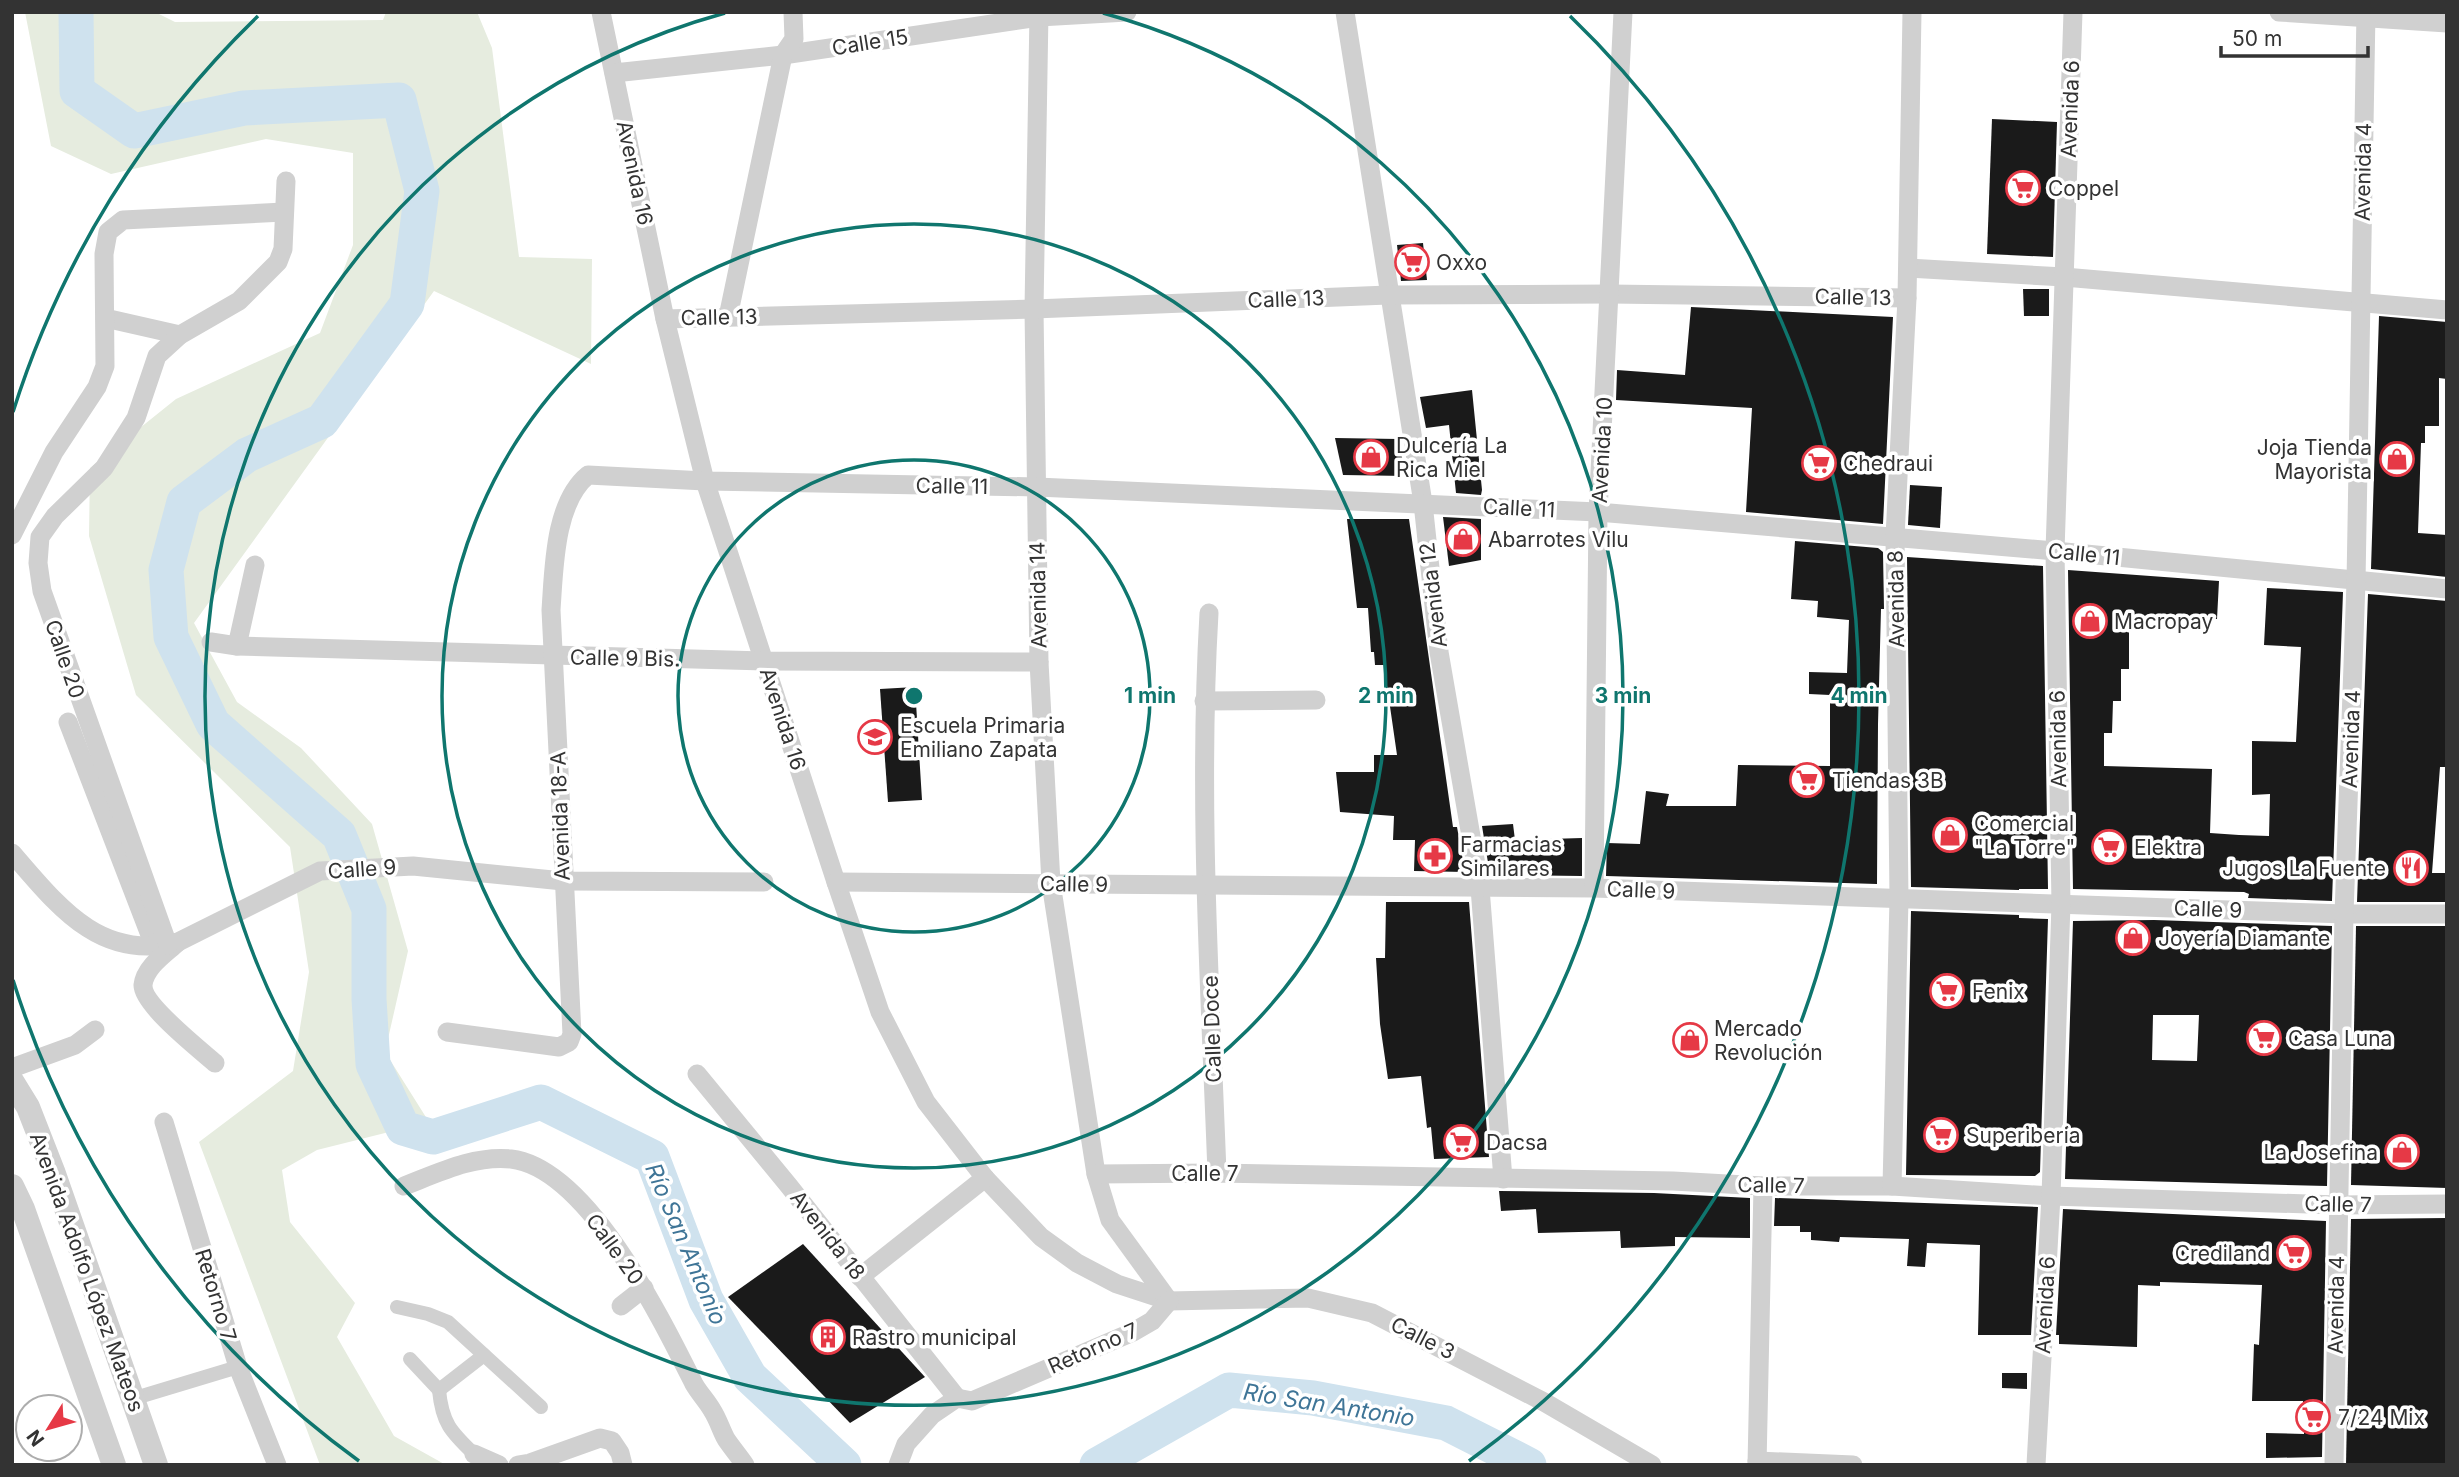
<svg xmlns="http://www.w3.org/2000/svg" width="2459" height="1477" font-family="Inter,sans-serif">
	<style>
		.green { fill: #e6ecdf }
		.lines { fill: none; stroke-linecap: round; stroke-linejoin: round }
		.river { stroke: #cfe2ee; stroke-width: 35 }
		.building { fill: #1a1a1a; fill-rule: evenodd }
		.pedestrian { stroke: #d0d0d0; stroke-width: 14 }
		.minor { stroke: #d0d0d0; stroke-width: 19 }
		.tertiary { stroke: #d0d0d0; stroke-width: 24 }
		.ring { fill: none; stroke: #0f766e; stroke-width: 3.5 }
		.labels { text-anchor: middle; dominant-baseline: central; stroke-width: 7; stroke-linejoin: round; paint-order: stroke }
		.street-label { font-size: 21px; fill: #333; stroke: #fff }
		.poi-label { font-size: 21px; fill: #333; stroke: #fff; text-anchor: start }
		.water-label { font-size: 23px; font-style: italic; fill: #3f7597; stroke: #fff }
		.centre { fill: #0f766e; stroke: #fff; stroke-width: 3.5 }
		.ring-label { font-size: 21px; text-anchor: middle; font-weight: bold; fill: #0f766e; stroke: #fff; stroke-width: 7; stroke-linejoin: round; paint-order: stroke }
	</style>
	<rect width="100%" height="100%" fill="#fff"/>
	<path class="green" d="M25,12h130l20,10 208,-2 3,-8h91l15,36 27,209 73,2 -1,105 -157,-73 -240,332 43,79 64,46 71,76 36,127 -23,101 44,70 -112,28 -35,20 8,52 65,81 -18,34 57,99 52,29h-126l-121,-323 94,-71 16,-99 -19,-125 -154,-152 -47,-159 1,-68 86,-69 144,-66 33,-88v-92l-87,-14 -155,35 -60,-28z"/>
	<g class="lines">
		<g class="river">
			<path d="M76,12l1,79 57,40 110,-23 155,-8 23,91 -15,113 -85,117 -75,34 -63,47 -18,68 5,67 42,87 126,111 30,74v90l4,65 30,64 30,9 108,-35 111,55 54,143 44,77 94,88"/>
			<path d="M1097,1465l132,-75 84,8 133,25 83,42"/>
		</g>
	</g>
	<g class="building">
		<path d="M1992,119l65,3 -4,135 -66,-3z"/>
		<path d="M1423,243l4,37 -26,1 -4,-36z"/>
		<path d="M2023,289h26v27h-25z"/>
		<path d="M1691,307l202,10 -10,207 -137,-12 6,-104 -136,-8 1,-30 68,5z"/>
		<path d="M2379,316l68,6v57l-8,-1v48h-14v17h-4l-3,90 29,2v42l-76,-8z"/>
		<path d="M1472,390l10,100 -1,5 -25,-2 -7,-68 -23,3 -6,-31z"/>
		<path d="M1335,438l63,1 8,37 -63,-1z"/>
		<path d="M1910,485l32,2 -2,41 -32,-3z"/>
		<path d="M1443,517l38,2v41l-32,6z"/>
		<path d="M1347,519h62l44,308h4l8,45 -51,-1 1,-31h-22l1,-24 -54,-4 -4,-40h38v-17h23l-13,-90h-9l-1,-13h-3l-3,-44h-11z"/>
		<path d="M1795,541l83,7 5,4 1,57h-3l-3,115 -1,160 -271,-8 1,-33 33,1 6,-53 23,3 -3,12h70l2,-41 92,1v-71l-21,-1v-22l38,1 2,-53 -32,-3 1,-16 -27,-2z"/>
		<path d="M1907,557l136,9 5,323h-29v1l-108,-3z"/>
		<path d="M2068,570l151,11 -2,38h-26l-1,10 -22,-1v-6l-39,-1v48h-8v32h-8l-1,32h-8v33l108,3 -2,64 29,2 30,1 1,-42 -18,1v-54l44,1 5,-95 -37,-2 3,-57 76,4 -11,309 -84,-3 1,-4 -5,-2 -171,-3z"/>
		<path d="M2368,594l79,7v166h-7l-8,106h15v29h-90z"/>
		<path d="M915,687l7,113 -34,2 -8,-113z"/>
		<path d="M1513,824l2,16 67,-2v38l-92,-1 -8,-49z"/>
		<path d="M1386,902h83l20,255 -55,2 -3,-32 -4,1 -6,-52 -33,3 -8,-55 -4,-66h9z"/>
		<path d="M1911,911l108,4v3l29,1 -8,253 -5,4 -129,-1z"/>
		<path d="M2154,920l178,6 -5,260 -262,-7 8,-258zM2153,1015h46l-2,46 -45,-1z"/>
		<path d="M2356,926h91v262l-96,-3z"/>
		<path d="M1499,1191l155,2 96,5v40l-75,-1v9l-54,2 -1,-17 -82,2 -2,-24 -35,2z"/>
		<path d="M1775,1198l263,9 -7,128h-53l2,-90 -53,-2 -2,24 -18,-1 2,-27 -69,-2 -1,5 -28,-2v-8h-11v-6h-26z"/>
		<path d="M2063,1209l263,12 -4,236 -56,1v-25l38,1 -1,-33h-51l2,-57 5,1 3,-60 -102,-3v4l-22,-1 -1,62 -78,-3v-9h-3z"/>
		<path d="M2447,1218v247h-101l5,-246z"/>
		<path d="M803,1244l122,133 -75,46 -122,-126z"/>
		<path d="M2002,1373h25v16l-25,-1z"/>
	</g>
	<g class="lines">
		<g class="pedestrian">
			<path d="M397,1307l31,7 20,8 93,85"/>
			<path d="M410,1359l29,31"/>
			<path d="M439,1390c3,33 12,42 35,64"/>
			<path d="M439,1390l45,-35"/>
			<path d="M132,1399l106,-32"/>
		</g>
		<g class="minor">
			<path d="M601,12l64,307 40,162 131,401 44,130 46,90 59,76 56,59 36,26 40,21 52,17 139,-3 64,15 172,89 108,63"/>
			<path d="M1039,12l-5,297 5,353 12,221 45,291 14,46 59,81"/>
			<path d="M1345,12l78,491 16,149 41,236 23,291"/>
			<path d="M2279,12l168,11"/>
			<path d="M614,73l169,-18 256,-38 88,-5"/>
			<path d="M1908,268l156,9 383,33"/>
			<path d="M728,317l55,-262 11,-16 -1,-27"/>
			<path d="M105,318l75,17"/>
			<path d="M665,319l369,-10 354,-14 222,-1 297,4"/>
			<path d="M12,535l42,-83 43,-65 8,-21 -1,-112 4,-22 15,-12 161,-8"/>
			<path d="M1209,613c-11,187 1,373 8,560"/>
			<path d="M211,642l26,4 528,15 274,1"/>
			<path d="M237,646l18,-81"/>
			<path d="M1204,701l112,-1"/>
			<path d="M68,722l84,218"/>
			<path d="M12,853c46,53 88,109 166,89l142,-71 93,-5 150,15 201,1"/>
			<path d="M836,882l758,6 750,26h103"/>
			<path d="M1594,888l4,-376 25,-500"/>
			<path d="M177,943c-12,11 -32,24 -34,42 -1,19 56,64 72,78"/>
			<path d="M168,945l-126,-354 -4,-28 2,-26 15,-21 49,-48 32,-50 21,-62 23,-21 59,-34 39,-39 5,-13 3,-68"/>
			<path d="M447,1032l112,15 10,-5 3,-8 -21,-424c3,-41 3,-107 37,-135l117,6 332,6 561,25 457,39 392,38"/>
			<path d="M12,1068l63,-23 20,-15"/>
			<path d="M697,1074l92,112 168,212"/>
			<path d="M164,1122l74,245 39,98"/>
			<path d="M1096,1174l121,-1 456,8 90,5h129l159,10 287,9 109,-1"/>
			<path d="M404,1186c34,-13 70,-31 107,-27 77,9 152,163 183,225 5,9 13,17 18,26 6,9 9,20 14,29 6,9 13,17 19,26"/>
			<path d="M1892,1186l7,-287 -4,-362 12,-239 5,-286"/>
			<path d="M860,1277l125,-99"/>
			<path d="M621,1306l23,-18"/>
			<path d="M474,1454l25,11"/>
			<path d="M1757,1461l96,4"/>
			<path d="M518,1465l12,-2 70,-25 12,3 8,12 3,12"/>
			<path d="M898,1465l8,-21 26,-29 25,-17 15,3 161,-69 19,-11 17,-20"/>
			<path d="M1757,1465l6,-279"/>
			<path d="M2036,1465l15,-269 10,-292 -6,-353 18,-539"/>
			<path d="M2334,1465l10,-551 12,-332 10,-570"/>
		</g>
		<g class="tertiary">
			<path d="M12,1081l16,26 25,64 103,294"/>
			<path d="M12,1186l11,23 91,256"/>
		</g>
	</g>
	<g class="ring">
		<circle cx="914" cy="696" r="236"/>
		<circle cx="914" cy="696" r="472"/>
		<path d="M1103 13A709 709 0 1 1 725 13"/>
		<path d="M359 1461A945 945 0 0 1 13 980M13 412A945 945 0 0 1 258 16M1570 16A945 945 0 0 1 1469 1461"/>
	</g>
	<defs>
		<g id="supermarket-ring" transform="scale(1.75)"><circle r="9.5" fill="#fff" stroke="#e63946" stroke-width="1.5"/><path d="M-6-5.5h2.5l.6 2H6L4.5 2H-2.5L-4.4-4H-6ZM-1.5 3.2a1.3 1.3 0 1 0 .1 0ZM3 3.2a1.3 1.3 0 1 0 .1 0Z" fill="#e63946"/></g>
		<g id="shop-ring" transform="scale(1.75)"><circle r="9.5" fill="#fff" stroke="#e63946" stroke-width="1.5"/><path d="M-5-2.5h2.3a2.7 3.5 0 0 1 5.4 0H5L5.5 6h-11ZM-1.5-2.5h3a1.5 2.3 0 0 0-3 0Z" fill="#e63946"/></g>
		<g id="school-ring" transform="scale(1.75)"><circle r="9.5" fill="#fff" stroke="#e63946" stroke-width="1.5"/><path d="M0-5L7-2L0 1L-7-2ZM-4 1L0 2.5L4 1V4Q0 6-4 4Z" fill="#e63946"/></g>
		<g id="pharmacy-ring" transform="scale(1.75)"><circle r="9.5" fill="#fff" stroke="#e63946" stroke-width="1.5"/><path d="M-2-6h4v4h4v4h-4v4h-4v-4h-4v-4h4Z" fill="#e63946"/></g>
		<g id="restaurant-ring" transform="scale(1.75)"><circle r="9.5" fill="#fff" stroke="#e63946" stroke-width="1.5"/><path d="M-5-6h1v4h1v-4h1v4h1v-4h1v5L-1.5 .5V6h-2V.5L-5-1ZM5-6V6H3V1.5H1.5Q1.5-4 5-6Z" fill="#e63946"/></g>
		<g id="building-ring" transform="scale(1.75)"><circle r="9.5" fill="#fff" stroke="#e63946" stroke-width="1.5"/><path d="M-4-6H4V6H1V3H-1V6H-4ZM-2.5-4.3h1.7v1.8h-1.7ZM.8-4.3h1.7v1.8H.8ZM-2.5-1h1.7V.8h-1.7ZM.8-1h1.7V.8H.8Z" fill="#e63946"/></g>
	</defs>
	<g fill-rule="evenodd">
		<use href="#supermarket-ring" x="2023" y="188"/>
		<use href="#supermarket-ring" x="1412" y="262"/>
		<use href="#shop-ring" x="1371" y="457"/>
		<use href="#shop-ring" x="2397" y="459"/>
		<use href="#supermarket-ring" x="1819" y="463"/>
		<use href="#shop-ring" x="1463" y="539"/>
		<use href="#shop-ring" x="2090" y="621"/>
		<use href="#school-ring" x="875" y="737"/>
		<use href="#supermarket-ring" x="1807" y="780"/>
		<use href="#shop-ring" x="1950" y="835"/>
		<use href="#supermarket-ring" x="2109" y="847"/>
		<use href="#pharmacy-ring" x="1435" y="856"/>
		<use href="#restaurant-ring" x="2411" y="868"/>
		<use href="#shop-ring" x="2133" y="938"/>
		<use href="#supermarket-ring" x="1947" y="991"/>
		<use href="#supermarket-ring" x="2264" y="1038"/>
		<use href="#shop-ring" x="1690" y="1040"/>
		<use href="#supermarket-ring" x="1941" y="1135"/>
		<use href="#supermarket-ring" x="1461" y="1142"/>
		<use href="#shop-ring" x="2402" y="1152"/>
		<use href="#supermarket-ring" x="2294" y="1253"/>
		<use href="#building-ring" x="828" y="1337"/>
		<use href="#supermarket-ring" x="2313" y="1417"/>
	</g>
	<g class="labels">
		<g class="street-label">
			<text transform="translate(870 42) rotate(-9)">Calle 15</text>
			<text transform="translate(2070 109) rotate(-88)">Avenida 6</text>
			<text transform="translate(2363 172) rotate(-89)">Avenida 4</text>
			<text transform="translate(635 173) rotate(78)">Avenida 16</text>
			<text transform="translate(1853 297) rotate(1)">Calle 13</text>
			<text transform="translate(1286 299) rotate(-2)">Calle 13</text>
			<text transform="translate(719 317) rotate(-1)">Calle 13</text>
			<text transform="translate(1602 450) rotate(-87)">Avenida 10</text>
			<text transform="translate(952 486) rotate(1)">Calle 11</text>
			<text transform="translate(1519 508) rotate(3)">Calle 11</text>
			<text transform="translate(2084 554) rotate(6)">Calle 11</text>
			<text transform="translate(1038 595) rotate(-91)">Avenida 14</text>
			<text transform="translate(1433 595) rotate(-97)">Avenida 12</text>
			<text transform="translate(1896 599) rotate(-91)">Avenida 8</text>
			<text transform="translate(625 658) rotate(1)">Calle 9 Bis.</text>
			<text transform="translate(65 659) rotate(71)">Calle 20</text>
			<text transform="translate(783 719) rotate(72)">Avenida 16</text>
			<text transform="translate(2058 739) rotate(-91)">Avenida 6</text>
			<text transform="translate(2351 739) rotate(-88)">Avenida 4</text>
			<text transform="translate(560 816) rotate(-92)">Avenida 18-A</text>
			<text transform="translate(362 869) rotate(-4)">Calle 9</text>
			<text transform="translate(1074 884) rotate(1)">Calle 9</text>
			<text transform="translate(1641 890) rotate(2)">Calle 9</text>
			<text transform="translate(2208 909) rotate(2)">Calle 9</text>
			<text transform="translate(1212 1029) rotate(-92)">Calle Doce</text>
			<text x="1205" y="1173">Calle 7</text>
			<text transform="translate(1771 1185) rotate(1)">Calle 7</text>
			<text transform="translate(2338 1204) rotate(1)">Calle 7</text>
			<text transform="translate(828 1235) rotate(52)">Avenida 18</text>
			<text transform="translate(615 1249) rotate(54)">Calle 20</text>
			<text transform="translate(87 1272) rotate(70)">Avenida Adolfo López Mateos</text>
			<text transform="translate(216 1295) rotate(73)">Retorno 7</text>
			<text transform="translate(2045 1305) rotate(-87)">Avenida 6</text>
			<text transform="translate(2336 1305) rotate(-89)">Avenida 4</text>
			<text transform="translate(1423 1338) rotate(27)">Calle 3</text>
			<text transform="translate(1093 1348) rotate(-24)">Retorno 7</text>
		</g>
		<g class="poi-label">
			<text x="2048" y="188">Coppel</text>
			<text x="1436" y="262">Oxxo</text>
			<text x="1396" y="445">Dulcería La<tspan x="1396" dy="24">Rica Miel</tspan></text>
			<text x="2372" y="447" text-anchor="end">Joja Tienda<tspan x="2372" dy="24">Mayorista</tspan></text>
			<text x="1843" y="463">Chedraui</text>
			<text x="1488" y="539">Abarrotes Vilu</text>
			<text x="2114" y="621">Macropay</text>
			<text x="900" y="725">Escuela Primaria<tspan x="900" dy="24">Emiliano Zapata</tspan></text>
			<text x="1832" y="780">Tiendas 3B</text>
			<text x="1974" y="823">Comercial<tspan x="1974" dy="24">"La Torre"</tspan></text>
			<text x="1460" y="844">Farmacias<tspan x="1460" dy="24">Similares</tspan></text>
			<text x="2134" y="847">Elektra</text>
			<text x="2386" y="868" text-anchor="end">Jugos La Fuente</text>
			<text x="2158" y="938">Joyería Diamante</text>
			<text x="1972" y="991">Fenix</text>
			<text x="1714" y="1028">Mercado<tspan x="1714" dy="24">Revolución</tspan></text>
			<text x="2288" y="1038">Casa Luna</text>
			<text x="1966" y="1135">Superiberia</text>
			<text x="1486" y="1142">Dacsa</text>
			<text x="2378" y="1152" text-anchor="end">La Josefina</text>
			<text x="2270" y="1253" text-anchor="end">Crediland</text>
			<text x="852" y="1337">Rastro municipal</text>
			<text x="2338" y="1417">7/24 Mix</text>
		</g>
		<g class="water-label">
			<text transform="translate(686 1244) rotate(67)">Río San Antonio</text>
			<text transform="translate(1329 1405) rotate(9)">Río San Antonio</text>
		</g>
	</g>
	<circle cx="914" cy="696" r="10" class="centre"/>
	<g class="ring-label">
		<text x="1150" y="703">1 min</text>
		<text x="1386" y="703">2 min</text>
		<text x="1623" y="703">3 min</text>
		<text x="1859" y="703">4 min</text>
	</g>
	<rect width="2459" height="1477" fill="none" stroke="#333333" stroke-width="28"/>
	<g transform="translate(49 1428) rotate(233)"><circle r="33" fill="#ffffff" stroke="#adadad" stroke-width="2"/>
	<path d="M0-5L12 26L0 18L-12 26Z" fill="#e63946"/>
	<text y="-10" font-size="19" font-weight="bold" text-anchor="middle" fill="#333333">N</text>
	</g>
	<path d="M2221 46v10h147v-10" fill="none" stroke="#333333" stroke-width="3.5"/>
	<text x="2232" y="46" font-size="21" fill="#333333" stroke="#ffffff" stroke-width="5" paint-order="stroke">50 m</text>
</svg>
